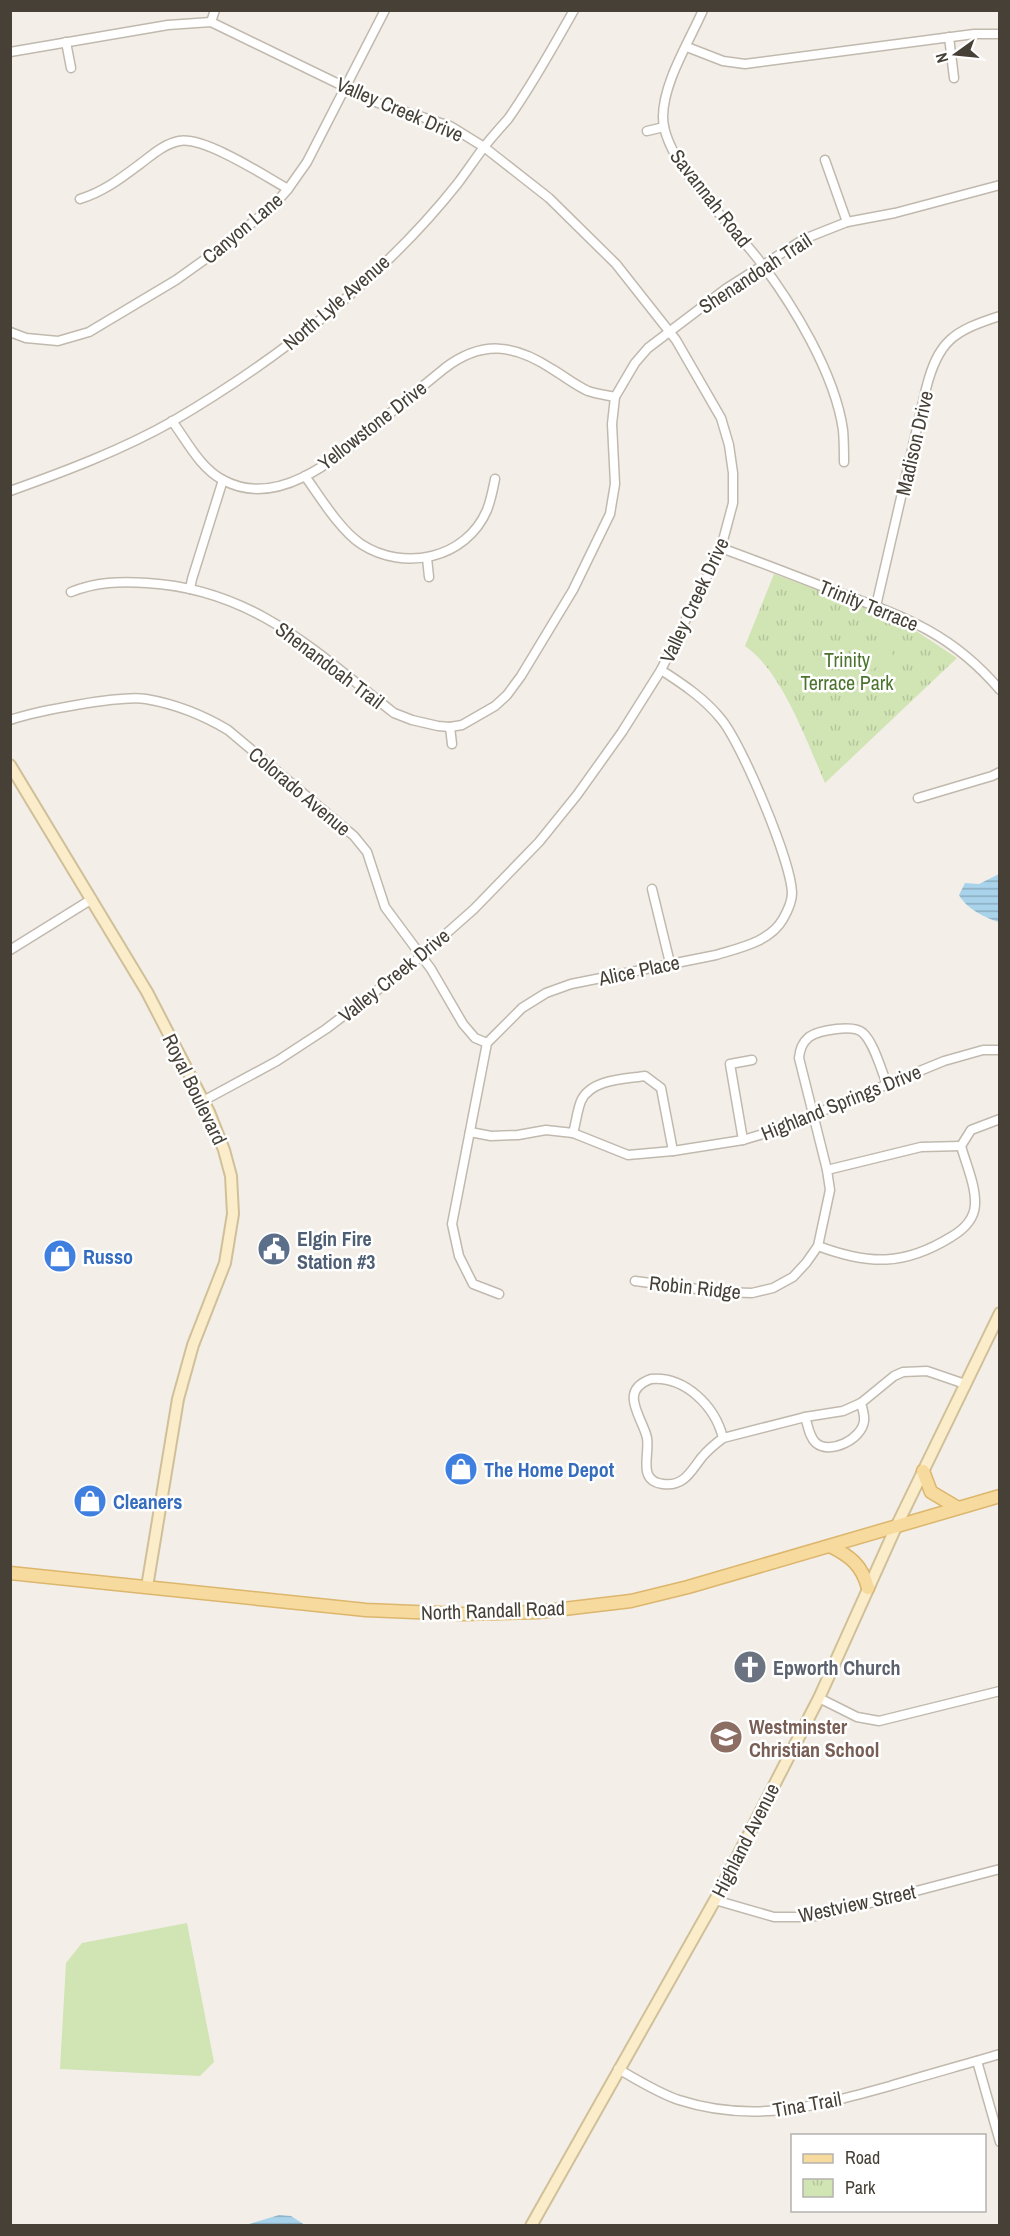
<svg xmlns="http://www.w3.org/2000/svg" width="1010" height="2236" font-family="'Archivo Narrow',sans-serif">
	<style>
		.park { fill: url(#park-tufts) }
		.pitch { fill: #d1e4b4 }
		.water { fill: url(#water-rules) }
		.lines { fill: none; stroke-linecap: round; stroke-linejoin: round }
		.street-casing { stroke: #c1b9ae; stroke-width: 11 }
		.secondary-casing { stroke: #d0c09a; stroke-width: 14 }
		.primary-casing { stroke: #dcb66d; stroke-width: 15 }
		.street { stroke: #fff; stroke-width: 8 }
		.secondary { stroke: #fbedca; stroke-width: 10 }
		.primary { stroke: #f7da9d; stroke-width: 12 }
		.labels { text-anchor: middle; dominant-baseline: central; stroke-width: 5; stroke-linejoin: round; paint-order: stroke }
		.street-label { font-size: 20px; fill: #464037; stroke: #fff }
		.park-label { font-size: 20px; fill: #4c742e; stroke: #fff }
		.service-label { font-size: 20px; font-weight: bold; fill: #4e5e75; stroke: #fff; text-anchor: start }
		.shop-label { font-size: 20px; font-weight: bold; fill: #366cbe; stroke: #fff; text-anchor: start }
		.worship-label { font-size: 20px; font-weight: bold; fill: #5b616d; stroke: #fff; text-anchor: start }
		.education-label { font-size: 20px; font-weight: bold; fill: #785e54; stroke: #fff; text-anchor: start }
	</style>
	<defs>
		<pattern id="park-tufts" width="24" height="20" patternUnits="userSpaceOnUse" patternTransform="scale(1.5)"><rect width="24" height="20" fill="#d1e4b4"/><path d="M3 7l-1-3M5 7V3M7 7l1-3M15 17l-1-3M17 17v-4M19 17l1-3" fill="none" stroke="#b5c59b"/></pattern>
		<pattern id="water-rules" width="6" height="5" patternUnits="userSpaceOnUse" patternTransform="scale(1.5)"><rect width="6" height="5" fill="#a9d3eb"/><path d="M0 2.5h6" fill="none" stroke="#8badbf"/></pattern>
	</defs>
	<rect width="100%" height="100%" fill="#f3efe8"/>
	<path class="park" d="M774,574l75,27 55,22 53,35 -132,125c-18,-41 -43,-112 -80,-137z"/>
	<g class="pitch">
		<path d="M887,644l7,13 -28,16 -7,-13z"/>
		<path d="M896,661l7,13 -28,16 -7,-13z"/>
		<path d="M187,1923l27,139 -14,14 -140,-7 6,-106 16,-20z"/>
	</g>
	<g class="water">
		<path d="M999,874v48c-14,-4 -33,-14 -40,-27l6,-12 14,1z"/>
		<path d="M279,2215l12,1 14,9h-59z"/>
	</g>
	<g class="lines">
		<g class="street-casing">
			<g id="street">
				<path d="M703,10c-14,32 -40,73 -40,107 0,44 68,107 95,142 35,45 77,115 85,171 1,11 1,22 1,32"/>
				<path d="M211,22l4,-12"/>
				<path d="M949,37l5,41"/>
				<path d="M66,42l5,26"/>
				<path d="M687,47l36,14 22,3 229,-30h26"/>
				<path d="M10,52l158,-27 43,-3 167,81 72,23 34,21 65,51 67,66 60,76 45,78 8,27 4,28v30l-12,45 -60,122 -39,62 -45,63 -38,47 -65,67 -61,54 -87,66 -49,32 -74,40"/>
				<path d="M647,131l17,-4"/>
				<path d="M825,160l22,62"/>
				<path d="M80,199c23,-7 40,-20 60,-35 12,-9 24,-20 39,-23 25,-5 86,35 109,48"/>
				<path d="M10,332l16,6 32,3 31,-9 87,-52 42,-30 55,-44 15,-17 19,-27 78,-152"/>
				<path d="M172,421c15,20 28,47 51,59 57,31 118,-26 158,-59 21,-18 43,-36 64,-53 37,-28 69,-24 107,1 12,7 23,16 36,22 9,3 18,4 27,6"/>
				<path d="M305,476c15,21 35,54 56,68 43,28 105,15 126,-34 4,-10 6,-21 8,-31"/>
				<path d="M10,491c56,-20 112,-41 163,-70 104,-61 210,-143 285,-238 9,-12 17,-24 26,-36 8,-10 16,-19 24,-28 25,-35 45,-72 66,-109"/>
				<path d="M721,548c36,13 72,27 108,41 70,26 120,41 171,101"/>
				<path d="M427,558l2,19"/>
				<path d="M190,589l2,-10 31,-99"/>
				<path d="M71,592c25,-10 49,-11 76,-9 106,6 168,68 247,130l18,7 26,6 12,1 12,-2 33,-19 12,-11 14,-19 52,-86 37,-76 5,-30 -3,-60 3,-27 20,-34 13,-15 79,-60 77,-49 43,-17 48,-9 105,-28"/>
				<path d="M876,606l50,-217c12,-48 27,-58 74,-73"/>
				<path d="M10,720c26,-9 111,-25 136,-21 29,5 57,16 82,31l126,106 13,16 18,55 46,62 32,55 12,14 12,5"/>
				<path d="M450,727l2,17"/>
				<path d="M918,798l74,-22 8,-4"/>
				<path d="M652,889l18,74"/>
				<path d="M10,950l82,-51"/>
				<path d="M470,1132l21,4 27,-1 28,-5 27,3 55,22 45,-4 70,-11 33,-10 168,-69 39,-11h17"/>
				<path d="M573,1133c3,-10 4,-22 8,-32 10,-22 44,-22 64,-25l16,12 12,63"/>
				<path d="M743,1140l-13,-76 22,-4"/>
				<path d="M827,1170l94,-23 40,-1"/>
				<path d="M818,1246c51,19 86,20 133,-9 12,-7 23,-17 24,-32 1,-19 -9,-41 -14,-59l10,-16 29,-11"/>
				<path d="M635,1281l86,11 31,1 21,-5 20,-11 13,-14 12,-17 12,-56 -3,-20 -28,-112c1,-9 3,-15 10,-21 10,-7 45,-13 54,-4 11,10 18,37 24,51"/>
				<path d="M499,1294l-26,-10 -14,-28 -7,-32 35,-181 35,-35 24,-15 25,-9 145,-29c23,-7 54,-13 67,-36 4,-7 9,-18 9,-26 -1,-32 -50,-149 -71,-174 -16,-20 -38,-35 -60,-49"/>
				<path d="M651,1379c34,-3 64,27 72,59 -8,6 -15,12 -21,19 -11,14 -18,30 -39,27 -26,-3 -13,-29 -16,-46 -4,-20 -30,-47 4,-59z"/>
				<path d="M805,1417c3,8 4,20 11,26 14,12 46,-4 48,-22 1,-6 -2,-13 -3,-18"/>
				<path d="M723,1438l82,-21 38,-6 18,-8 33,-27 9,-4 24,-1 38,13"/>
				<path d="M819,1698l38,19 22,4 121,-30"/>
				<path d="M715,1900l59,17h36l30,-6 160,-42"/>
				<path d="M977,2061l23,81"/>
				<path d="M618,2069c20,11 40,24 61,31 74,24 139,6 211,-14 36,-11 73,-21 110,-32"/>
			</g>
		</g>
		<g class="secondary-casing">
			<g id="secondary">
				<path d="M10,765l137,227 62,120 15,38 7,26 2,38 -8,49 -32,82 -15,54 -31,188"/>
				<path d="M531,2226l184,-326 104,-202 77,-171 104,-214"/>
			</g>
		</g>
		<g class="primary-casing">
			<g id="primary">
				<path d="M923,1471l8,21 27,16"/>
				<path d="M830,1546c20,10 32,19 38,42"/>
				<path d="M10,1573l356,37 96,4 76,-2 93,-11 57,-14 312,-91"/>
			</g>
		</g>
		<use href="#street" class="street"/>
		<use href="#secondary" class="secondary"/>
		<use href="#primary" class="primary"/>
	</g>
	<defs>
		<g id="civic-disc" transform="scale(1.725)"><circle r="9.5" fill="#5c6f8a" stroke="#fff"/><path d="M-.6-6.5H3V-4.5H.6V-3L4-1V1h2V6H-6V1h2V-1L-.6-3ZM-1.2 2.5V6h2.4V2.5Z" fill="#fff"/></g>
		<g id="shop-disc" transform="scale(1.725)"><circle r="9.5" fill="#3f7fe0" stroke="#fff"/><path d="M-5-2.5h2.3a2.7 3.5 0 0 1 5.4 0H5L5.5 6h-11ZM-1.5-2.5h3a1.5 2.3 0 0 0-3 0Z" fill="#fff"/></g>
		<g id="church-disc" transform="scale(1.725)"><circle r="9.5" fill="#6b7280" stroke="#fff"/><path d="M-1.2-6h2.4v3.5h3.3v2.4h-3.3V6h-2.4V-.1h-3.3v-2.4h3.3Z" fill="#fff"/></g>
		<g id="school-disc" transform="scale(1.725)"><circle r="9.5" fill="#8d6e63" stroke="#fff"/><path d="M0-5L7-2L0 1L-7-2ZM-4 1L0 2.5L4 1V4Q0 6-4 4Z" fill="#fff"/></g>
	</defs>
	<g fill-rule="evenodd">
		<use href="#civic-disc" x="274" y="1249"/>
		<use href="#shop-disc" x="60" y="1256"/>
		<use href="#shop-disc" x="461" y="1469"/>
		<use href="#shop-disc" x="90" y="1501"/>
		<use href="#church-disc" x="750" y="1667"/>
		<use href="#school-disc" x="726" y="1737"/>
	</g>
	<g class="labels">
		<g class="street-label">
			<text transform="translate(400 109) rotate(23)">Valley Creek Drive</text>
			<text transform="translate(711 198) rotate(52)">Savannah Road</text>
			<text transform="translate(242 228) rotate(-40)">Canyon Lane</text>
			<text transform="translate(755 273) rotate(-33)">Shenandoah Trail</text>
			<text transform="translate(336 302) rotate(-41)">North Lyle Avenue</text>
			<text transform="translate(372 425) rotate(-38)">Yellowstone Drive</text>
			<text transform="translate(914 443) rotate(-77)">Madison Drive</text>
			<text transform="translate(694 600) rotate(-65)">Valley Creek Drive</text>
			<text transform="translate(869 605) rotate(22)">Trinity Terrace</text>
			<text transform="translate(330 665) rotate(37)">Shenandoah Trail</text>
			<text transform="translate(300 791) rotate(40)">Colorado Avenue</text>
			<text transform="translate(639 970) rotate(-12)">Alice Place</text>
			<text transform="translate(394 975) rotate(-39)">Valley Creek Drive</text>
			<text transform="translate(195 1089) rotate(64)">Royal Boulevard</text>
			<text transform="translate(841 1102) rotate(-22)">Highland Springs Drive</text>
			<text transform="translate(695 1287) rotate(6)">Robin Ridge</text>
			<text transform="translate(493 1610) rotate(-2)">North Randall Road</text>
			<text transform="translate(745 1840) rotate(-63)">Highland Avenue</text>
			<text transform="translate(857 1903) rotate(-12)">Westview Street</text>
			<text transform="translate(807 2104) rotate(-10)">Tina Trail</text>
		</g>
		<g class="park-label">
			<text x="847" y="659">Trinity<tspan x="847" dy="23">Terrace Park</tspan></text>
		</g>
		<g class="service-label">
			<text x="297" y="1238">Elgin Fire<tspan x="297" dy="23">Station #3</tspan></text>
		</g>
		<g class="shop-label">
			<text x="83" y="1256">Russo</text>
			<text x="484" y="1469">The Home Depot</text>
			<text x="113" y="1501">Cleaners</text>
		</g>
		<g class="worship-label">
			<text x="773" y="1667">Epworth Church</text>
		</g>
		<g class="education-label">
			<text x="749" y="1726">Westminster<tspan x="749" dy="23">Christian School</tspan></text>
		</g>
	</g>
	<rect width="1010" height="2236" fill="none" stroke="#464037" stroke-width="24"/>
	<rect x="791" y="2134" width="195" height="78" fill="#ffffff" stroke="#b5b3af" stroke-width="1.5"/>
	<rect x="803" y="2154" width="30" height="9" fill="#f7da9d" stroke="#b5b3af" stroke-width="1.5"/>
	<text x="845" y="2164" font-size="18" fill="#464037">Road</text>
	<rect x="803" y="2179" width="30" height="18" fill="url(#park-tufts)" stroke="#b5b3af" stroke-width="1.5"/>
	<text x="845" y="2194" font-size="18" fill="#464037">Park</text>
	<g transform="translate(956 54) rotate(255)" stroke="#ffffff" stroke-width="4.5" paint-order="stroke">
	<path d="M0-4.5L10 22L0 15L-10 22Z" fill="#464037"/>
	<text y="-9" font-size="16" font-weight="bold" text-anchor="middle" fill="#464037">N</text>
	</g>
</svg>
